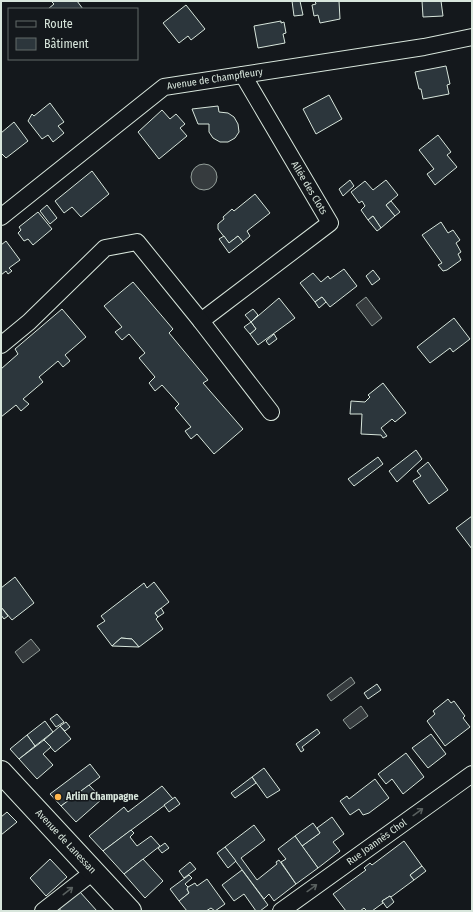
<svg xmlns="http://www.w3.org/2000/svg" width="473" height="912" font-family="'Fira Sans Condensed',sans-serif">
	<style>
		.water { fill: #363b3e; stroke: #939e99 }
		.building { fill: #2c363c; stroke: #d8e6dc }
		.lines { fill: none; stroke-linecap: round; stroke-linejoin: round }
		.street-casing { stroke: #d8e6dc; stroke-width: 18 }
		.primary-casing { stroke: #d8e6dc; stroke-width: 24 }
		.street { stroke: #14181c; stroke-width: 16 }
		.primary { stroke: #14181c; stroke-width: 22 }
		.oneway { stroke: #59605f }
		.poi-dot { fill: #ffb74d; stroke: #14181c; stroke-width: 1.5 }
		.labels { text-anchor: middle; dominant-baseline: central; stroke-width: 3; stroke-linejoin: round; paint-order: stroke }
		.street-label { font-size: 10px; fill: #d8e6dc; stroke: #14181c }
		.poi-label { font-size: 10px; font-weight: bold; fill: #d8e6dc; stroke: #14181c; text-anchor: start }
	</style>
	<rect width="100%" height="100%" fill="#14181c"/>
	<g class="water">
		<circle cx="204" cy="177" r="13"/>
		<path d="M366,297l16,21 -10,8 -16,-21z"/>
		<path d="M31,639l9,11 -17,13 -8,-11z"/>
		<path d="M351,677l4,6 -24,18 -4,-6z"/>
		<path d="M361,706l7,10 -18,13 -7,-9z"/>
	</g>
	<g class="building">
		<path d="M54,1h23l6,8h-35l6,-5 -2,-2z"/>
		<path d="M292,1h8l3,14 -9,1z"/>
		<path d="M315,1h24l1,18 -20,4 -2,-8 -4,1 -2,-11 4,-1z"/>
		<path d="M422,1h19l2,15 -20,1z"/>
		<path d="M186,5l19,24 -14,11 -3,-4 -9,7 -16,-20z"/>
		<path d="M281,21v2l3,-1 2,11 -3,1 2,9 -27,5 -4,-22z"/>
		<path d="M446,66l4,18 -3,1 2,9 -26,5 -2,-10h-2l-4,-17z"/>
		<path d="M329,95l13,24 -26,15 -13,-25z"/>
		<path d="M50,103l14,19 -6,4 6,7 -11,9 -5,-7 -6,4 -14,-18 4,-7 2,2z"/>
		<path d="M218,106l1,6 9,1 6,4 4,7 1,8 -4,6 -7,4h-8l-7,-4 -4,-6v-8h-11l-6,-15z"/>
		<path d="M162,110l8,9 6,-5 9,10 -5,4 7,8 -28,23 -21,-27z"/>
		<path d="M14,122l14,19 -22,17 -5,-5v-20z"/>
		<path d="M438,135l13,17 -4,3 10,12 -22,18 -8,-11 7,-5 -15,-19z"/>
		<path d="M92,171l17,23 -28,23 -9,-10 -8,6 -9,-12z"/>
		<path d="M350,180l4,6 -11,10 -4,-7z"/>
		<path d="M386,180l12,15 -12,10 9,11 -14,12 -8,-12 -5,4 -7,-10 4,-4 -3,-5 -3,2 -8,-11 14,-11 8,9z"/>
		<path d="M255,194l15,19 -23,18 3,5 -7,6 -5,-6 -9,7 -11,-14v-5l6,-5 -1,-2 9,-8 2,2z"/>
		<path d="M391,201l9,11 -5,4 -9,-11z"/>
		<path d="M47,205l10,13 -7,6 -10,-13z"/>
		<path d="M38,212l14,17 -19,16 -5,-6 -4,2 -6,-8 3,-3 -2,-3z"/>
		<path d="M373,216l8,12 -4,3 -9,-11z"/>
		<path d="M441,222l7,11 5,-3 7,10 -4,3 5,9 -3,2 3,6 -14,10 -4,1 -5,-6 4,-2 -20,-28z"/>
		<path d="M224,236l5,7 9,-7 5,6 -14,11 -10,-14z"/>
		<path d="M6,241l14,19 -11,8 3,3 -4,3 -2,-3 -5,4v-30z"/>
		<path d="M344,269l13,17 -27,21 -8,-10 -7,5 -15,-19 13,-10 8,9 7,-6 2,3z"/>
		<path d="M373,270l7,9 -8,6 -6,-9z"/>
		<path d="M133,282l40,47 -4,4 39,47 -5,3 40,46 -29,25 -17,-20 -6,5 -6,-8 6,-4 -16,-19 4,-4 -17,-19 -7,6 -6,-8 6,-6 -16,-19 6,-5 -16,-19 -7,6 -7,-8 7,-5 -18,-21z"/>
		<path d="M322,297l4,5 -7,6 -4,-6z"/>
		<path d="M279,298l16,20 -37,27 -8,-11 6,-5 -5,-7z"/>
		<path d="M62,309l24,28 -21,18 5,6 -7,6 -5,-6 -19,16 4,5 -20,17 6,5 -8,7 -5,-6 -15,12v-48l17,-15 -3,-5z"/>
		<path d="M253,309l5,6 -7,7 -6,-7z"/>
		<path d="M454,318l16,21 -17,13 -3,-4 -20,15 -13,-16z"/>
		<path d="M251,322l5,7 -6,5 -6,-7z"/>
		<path d="M274,334l3,5 -8,6 -3,-4z"/>
		<path d="M383,383l23,30 -11,9 -3,-3 -11,9 6,8 -4,2 -2,-3 -20,-1 1,-20h-12l1,-13 14,1 5,-5 -2,-2z"/>
		<path d="M416,450l6,9 -25,23 -8,-11z"/>
		<path d="M378,457l5,7 -29,22 -6,-7z"/>
		<path d="M428,462l20,28 -19,14 -16,-23 8,-5 -4,-5z"/>
		<path d="M472,516v33l-16,-21z"/>
		<path d="M15,577l19,26 -22,17 -11,-13v-19z"/>
		<path d="M154,582l15,20 -14,11 3,4 -2,2 7,10 -24,18 -7,-8 -11,-1 -9,8 -15,-20 8,-5 -4,-5 43,-33 3,5z"/>
		<path d="M1,607l7,9 -4,3 -3,-4z"/>
		<path d="M161,608l3,5 -6,4 -3,-4z"/>
		<path d="M121,638l11,1 7,8 -27,-1z"/>
		<path d="M377,684l4,6 -13,9 -4,-6z"/>
		<path d="M448,699l3,4 3,-2 11,15 -2,2 7,9 -25,19 -18,-25 8,-7 -2,-3z"/>
		<path d="M57,714l7,8 -8,5 -6,-8z"/>
		<path d="M45,721l8,11 -18,14 -8,-11z"/>
		<path d="M66,722l4,5 -5,4 -5,-5z"/>
		<path d="M60,726l11,13 -16,13 -11,-12z"/>
		<path d="M317,729l3,4 -18,14 2,3 -3,2 -5,-8z"/>
		<path d="M431,734l15,20 -18,14 -16,-20z"/>
		<path d="M27,735l8,11 -16,13 -9,-10z"/>
		<path d="M44,740l7,7 -8,7 10,11 -16,14 -18,-20z"/>
		<path d="M406,753l18,24 -21,17 -11,-15 -6,5 -8,-10z"/>
		<path d="M90,764l10,13 -39,29 -11,-12z"/>
		<path d="M264,768l16,22 -13,8 -15,-21z"/>
		<path d="M252,777l4,6 -21,15 -4,-5z"/>
		<path d="M375,779l14,19 -20,15 -6,2 -4,-6 -9,6 -10,-14 7,-5 2,3z"/>
		<path d="M89,785l13,14 -26,23 -15,-16z"/>
		<path d="M162,786l11,13 -70,52 -14,-15 35,-29 4,5z"/>
		<path d="M175,797l5,7 -11,8 -5,-7z"/>
		<path d="M7,812l10,10 -16,13v-18z"/>
		<path d="M332,817l12,17 -11,8 7,9 -22,17 -16,-22 18,-13 -3,-5z"/>
		<path d="M313,823l7,10 -18,13 -7,-10z"/>
		<path d="M254,825l11,15 -24,18 16,22 20,-16 -1,-2 3,-2 17,24 -22,17 -5,-7 -5,5 -39,-52z"/>
		<path d="M131,830l3,3 -4,4 7,9 14,-10 9,10 -36,28 -21,-23z"/>
		<path d="M295,836l23,32 -22,16 -15,-22 5,-3 -8,-10z"/>
		<path d="M404,841l18,25 -12,9 4,5 -23,17 -1,-1 -8,5 1,2 -11,8h-5l-3,-3 -4,3h-14l-13,-17 33,-24 -2,-2 6,-5 2,2z"/>
		<path d="M165,843l4,5 -7,5 -4,-5z"/>
		<path d="M225,847l11,14 -8,7 -11,-15z"/>
		<path d="M50,859l17,18 -21,19 -16,-18z"/>
		<path d="M143,859l20,22 -18,17 -21,-24z"/>
		<path d="M190,862l6,7 -12,9 -5,-7z"/>
		<path d="M422,866l4,5 -12,9 -4,-5z"/>
		<path d="M242,870l26,35 -8,6h-4l-12,-17 -10,7 -12,-16z"/>
		<path d="M189,875l3,3 -7,6 4,4 -2,1 2,4 -10,8 -9,-12z"/>
		<path d="M207,879l18,25 -10,7 -4,-3 -5,3h-19l-8,-10 10,-8 -2,-4 1,-2 7,-4 2,3z"/>
		<path d="M80,892l17,19h-36l-2,-3z"/>
		<path d="M390,896l4,6 -7,6 -5,-7z"/>
	</g>
	<g class="lines">
		<g class="street-casing">
			<g id="street">
				<path id="s1" d="M1,217l163,-130 260,-40 48,-10"/>
				<path d="M201,321l129,-98 -87,-148"/>
				<path d="M1,345l28,-23 76,-74 32,-6 64,79 70,91"/>
				<path d="M43,911l50,-39"/>
				<path id="s2" d="M281,911l191,-137"/>
			</g>
		</g>
		<g class="primary-casing">
			<g id="primary">
				<path id="s3" d="M1,772l129,139"/>
			</g>
		</g>
		<use href="#street" class="street"/>
		<use href="#primary" class="primary"/>
	</g>
	<defs><path id="oneway-shaft" d="M-6 0H5M1.5-3L5.5 0L1.5 3" fill="none" stroke-width="1.6" stroke-linecap="round" stroke-linejoin="round"/></defs>
	<g class="oneway">
		<use href="#oneway-shaft" transform="translate(418 812) rotate(-36)"/>
		<use href="#oneway-shaft" transform="translate(312 888) rotate(-36)"/>
		<use href="#oneway-shaft" transform="translate(68 891) rotate(-38)"/>
	</g>
	<circle class="poi-dot" cx="58" cy="797" r="4"/>
	<g class="labels">
		<g class="street-label">
			<text stroke="none"><textPath href="#s1" startOffset="260">Avenue de Champfleury</textPath></text>
			<text transform="translate(309 188) rotate(59)">Allée des Clots</text>
			<text stroke="none"><textPath href="#s3" startOffset="95">Avenue de Lanessan</textPath></text>
			<text stroke="none"><textPath href="#s2" startOffset="118">Rue Joannès Chol</textPath></text>
		</g>
		<g class="poi-label">
			<text x="66" y="797">Arlim Champagne</text>
		</g>
	</g>
	<rect width="473" height="912" fill="none" stroke="#d8e6dc" stroke-width="4"/>
	<rect x="8" y="8" width="130" height="52" fill="#14181c" stroke="#626a69"/>
	<rect x="16" y="21" width="20" height="6" fill="#14181c" stroke="#626a69"/>
	<text x="44" y="28" font-size="12" fill="#d8e6dc">Route</text>
	<rect x="16" y="38" width="20" height="12" fill="#2c363c" stroke="#626a69"/>
	<text x="44" y="48" font-size="12" fill="#d8e6dc">Bâtiment</text>
</svg>
